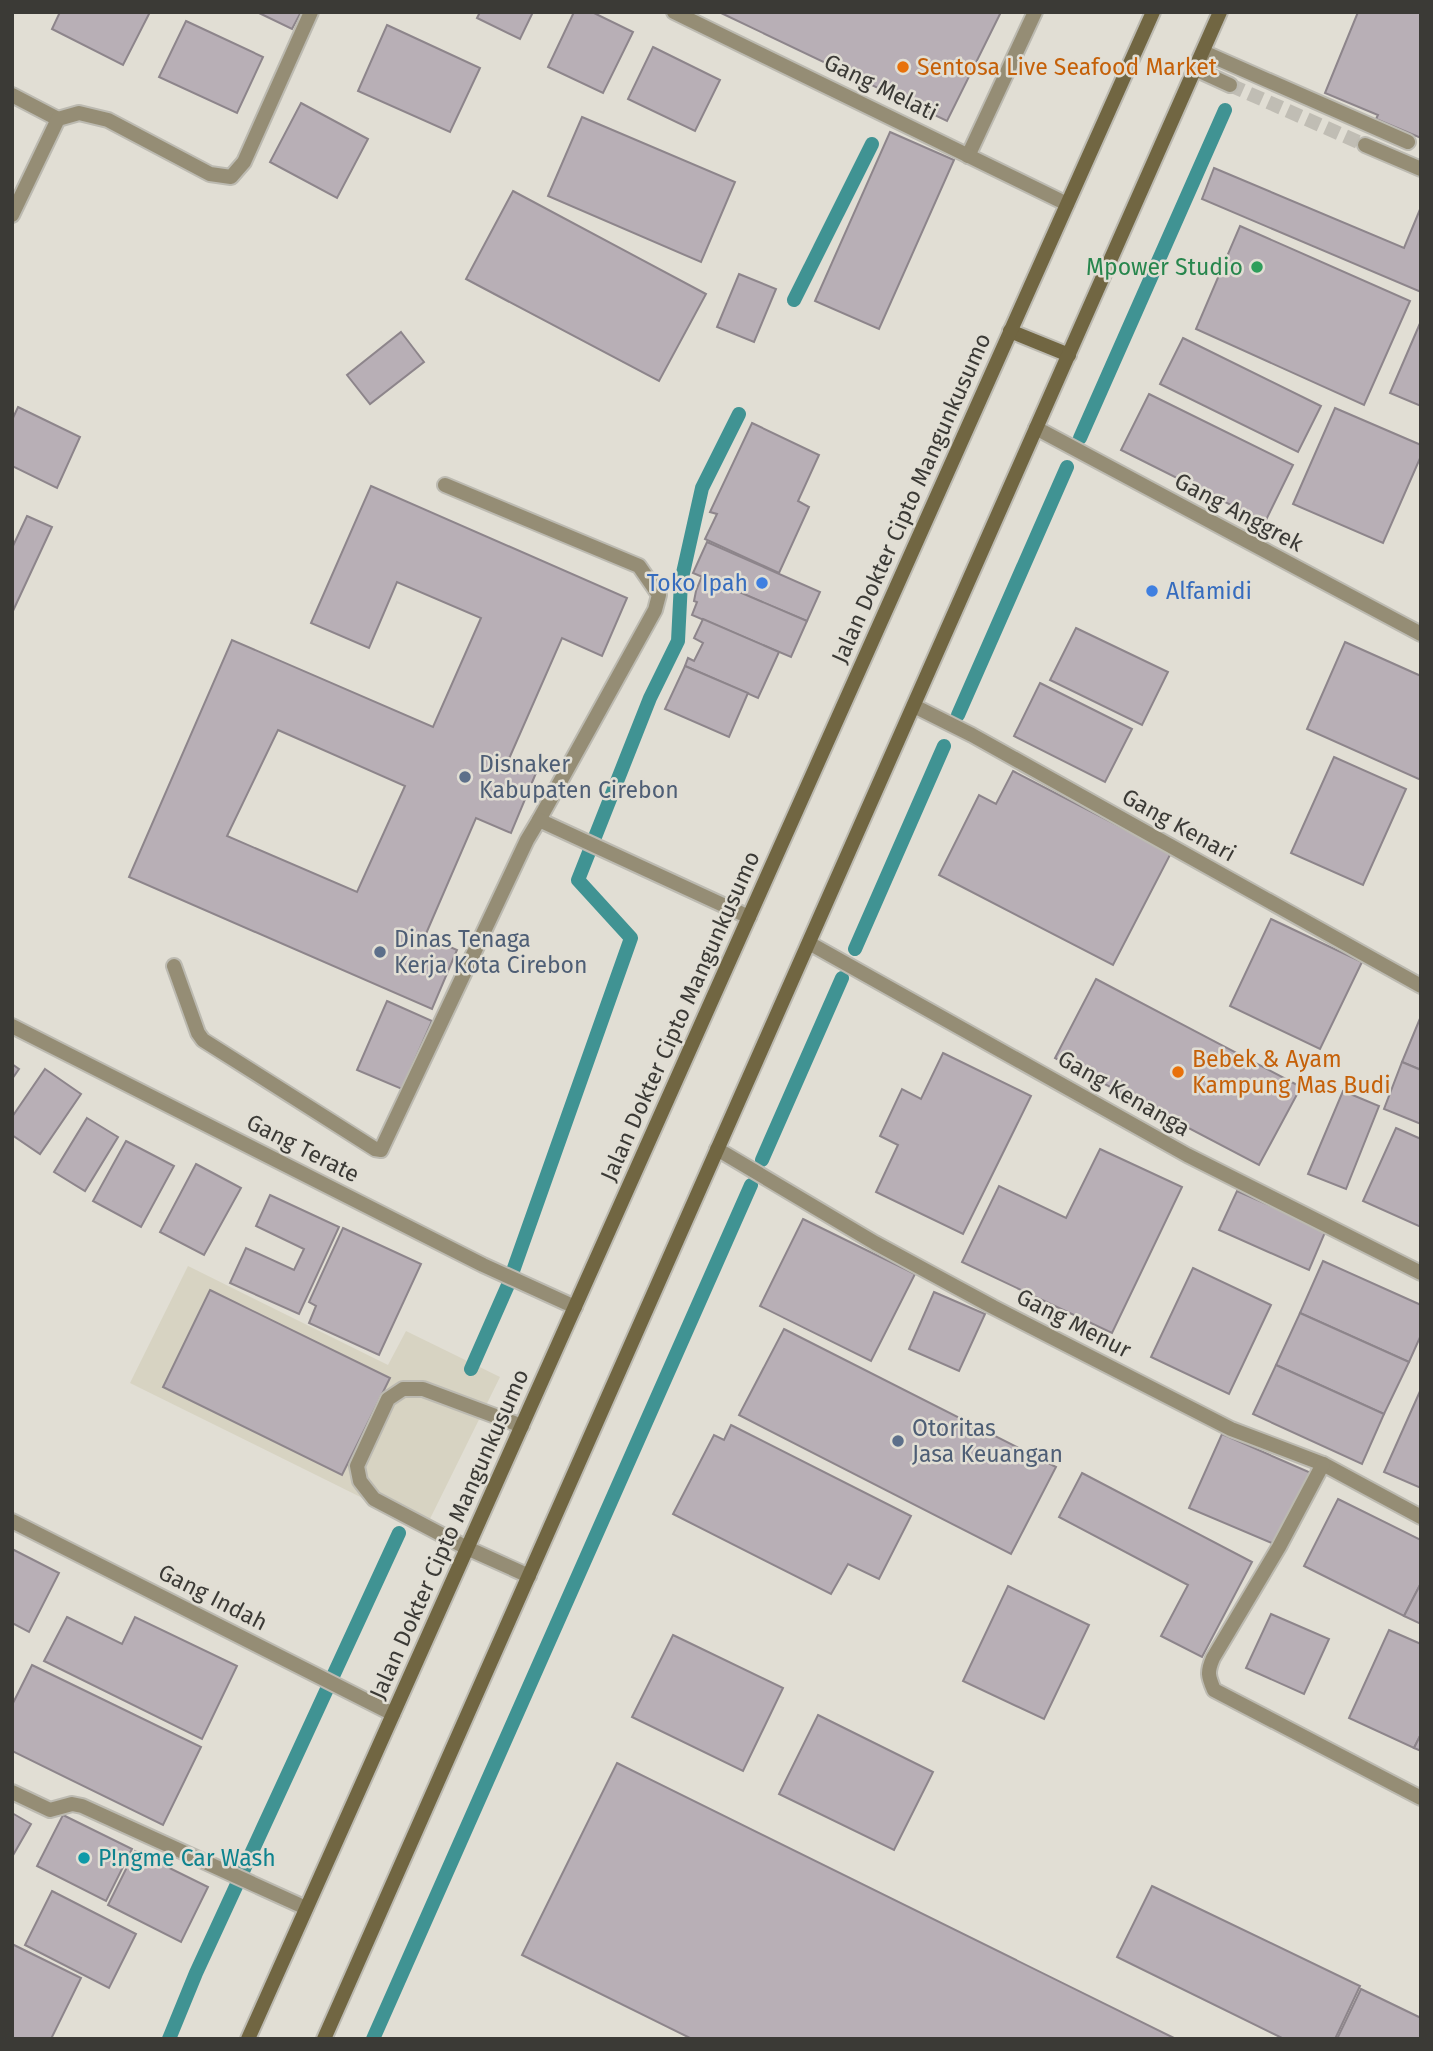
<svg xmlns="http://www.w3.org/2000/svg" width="1433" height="2051" font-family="'Fira Sans',sans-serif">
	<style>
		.built { fill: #d7d3c2 }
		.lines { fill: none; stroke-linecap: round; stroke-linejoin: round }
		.stream { stroke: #409393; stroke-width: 14 }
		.building { fill: #b8afb6; stroke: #8d858b; stroke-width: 2; fill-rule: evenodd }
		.minor-tunnel { stroke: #c0bdb4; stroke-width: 14; stroke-dasharray: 14 7; stroke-linecap: butt }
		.service-casing { stroke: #bcbab1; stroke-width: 18 }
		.minor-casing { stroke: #bcbab1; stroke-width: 18 }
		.secondary-casing { stroke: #bcbab1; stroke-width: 18 }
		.service { stroke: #958d75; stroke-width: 14 }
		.minor { stroke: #958d75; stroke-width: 14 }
		.secondary { stroke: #716642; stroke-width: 14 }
		.food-dot { fill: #e8710a; stroke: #e1ded4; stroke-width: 2.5 }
		.leisure-dot { fill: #2e9e5b; stroke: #e1ded4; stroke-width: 2.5 }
		.shop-dot { fill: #3f7fe0; stroke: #e1ded4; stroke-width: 2.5 }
		.service-dot { fill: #5c6f8a; stroke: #e1ded4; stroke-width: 2.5 }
		.culture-dot { fill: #0f9aa8; stroke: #e1ded4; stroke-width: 2.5 }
		.labels { text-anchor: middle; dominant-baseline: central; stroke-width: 5; stroke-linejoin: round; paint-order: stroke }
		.food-label { font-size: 23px; fill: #c56008; stroke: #e1ded4; text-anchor: start }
		.street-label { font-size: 23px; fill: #3b3a36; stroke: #e1ded4 }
		.leisure-label { font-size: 23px; fill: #27864d; stroke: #e1ded4; text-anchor: end }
		.shop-label { font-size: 23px; fill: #366cbe; stroke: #e1ded4; text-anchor: end }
		.service-label { font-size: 23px; fill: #4e5e75; stroke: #e1ded4; text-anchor: start }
		.culture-label { font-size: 23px; fill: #0d838f; stroke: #e1ded4; text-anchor: start }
	</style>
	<rect width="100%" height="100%" fill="#e1ded4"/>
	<path class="built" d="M188,1266l200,99 18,-34 94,46 -75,152 -295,-146z"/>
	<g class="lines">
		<g class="stream">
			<path d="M794,300l78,-156"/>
			<path d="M1080,438l145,-328"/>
			<path d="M958,715l109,-248"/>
			<path d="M855,949l89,-203"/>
			<path d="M762,1160l80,-182"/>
			<path d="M471,1369l37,-84 123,-347 -53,-58 72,-182 28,-57 3,-59 21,-94 37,-74"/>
			<path d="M169,2039l27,-66 203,-440"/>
			<path d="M373,2039l378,-854"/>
		</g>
	</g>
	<g class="building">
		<path d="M60,12h90l-27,53 -71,-36z"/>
		<path d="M257,12h44l-9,17z"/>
		<path d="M480,12h53l-13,27 -43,-21z"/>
		<path d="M574,12h18l41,20 -30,61 -55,-26z"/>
		<path d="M719,12h282l-54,109z"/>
		<path d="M1358,12h63v126l-45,-19 2,-4 -53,-22z"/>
		<path d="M186,21l77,36 -26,56 -78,-36z"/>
		<path d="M387,25l93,43 -30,64 -92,-41z"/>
		<path d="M653,47l67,33 -25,51 -67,-32z"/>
		<path d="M301,103l67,36 -31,59 -67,-36z"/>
		<path d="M582,117l153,65 -34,80 -153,-66z"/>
		<path d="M890,132l64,28 -75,169 -64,-28z"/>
		<path d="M1214,168l190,80 17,-41v85l-219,-93z"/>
		<path d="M513,191l193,103 -47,87 -193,-102z"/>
		<path d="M1240,226l170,75 -46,104 -168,-76z"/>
		<path d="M739,274l37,15 -22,53 -37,-15z"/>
		<path d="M1421,321v85l-31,-13z"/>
		<path d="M401,332l23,30 -54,42 -23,-29z"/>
		<path d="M1183,338l138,68 -23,46 -138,-68z"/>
		<path d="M1149,394l144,71 -28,57 -144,-72z"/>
		<path d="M18,407l62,30 -23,51 -45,-22v-46z"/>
		<path d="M1335,408l86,37v11l-38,87 -90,-39z"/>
		<path d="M752,423l67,32 -21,46 11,6 -30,66 -74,-34 12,-25 -7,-2z"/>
		<path d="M371,486l256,112 -25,58 -40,-18 -54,123 28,12 -25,60 -35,-15 -51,118 32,14 -25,59 -303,-132 103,-237 201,87 48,-109 -84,-36 -28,66 -58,-25zM278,730l127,56 -48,106 -130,-56z"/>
		<path d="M27,516l25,11 -40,86v-65z"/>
		<path d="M707,542l113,50 -13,29 -114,-48z"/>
		<path d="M702,576l105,45 -16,36 -99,-42 5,-13 -3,-1 2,-10z"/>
		<path d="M703,619l76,33 -21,46 -73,-32 3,-8 6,3 9,-18 -9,-5z"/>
		<path d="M1076,628l92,44 -26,53 -92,-45z"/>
		<path d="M1345,642l76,34v104l-114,-51z"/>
		<path d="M685,666l63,27 -19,44 -64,-28z"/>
		<path d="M1040,683l92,46 -27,53 -91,-46z"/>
		<path d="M1334,757l72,32 -43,96 -72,-32z"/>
		<path d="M1013,771l158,82 -58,112 -174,-90 40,-80 17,9z"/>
		<path d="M1271,919l91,43 -42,87 -90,-43z"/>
		<path d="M1096,979l205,108 -42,78 -204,-107z"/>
		<path d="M387,1001l45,20 -30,68 -45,-19z"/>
		<path d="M1421,1016v54l-19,-8z"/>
		<path d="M943,1053l88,43 -68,138 -87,-42 22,-47 -18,-9 22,-47 19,10z"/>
		<path d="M1402,1062l19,8v54l-37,-15z"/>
		<path d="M12,1064l7,5 -7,10z"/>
		<path d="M45,1069l36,25 -41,60 -28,-19v-18z"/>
		<path d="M1343,1091l36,15 -33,83 -38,-15z"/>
		<path d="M87,1118l31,19 -33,54 -31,-19z"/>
		<path d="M1396,1128l25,11v88l-58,-26z"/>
		<path d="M126,1141l48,25 -33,61 -48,-26z"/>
		<path d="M1100,1149l82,38 -70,146 -150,-71 37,-76 67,32z"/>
		<path d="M196,1164l45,24 -37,67 -44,-23z"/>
		<path d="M1237,1191l89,39 -17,40 -90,-40z"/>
		<path d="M270,1195l69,32 -40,87 -69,-31 16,-35 48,22 10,-21 -48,-23z"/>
		<path d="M803,1219l112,55 -44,87 -111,-55z"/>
		<path d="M343,1228l78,36 -42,91 -70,-32 7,-17 -7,-4z"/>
		<path d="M1323,1261l98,44v30l-12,27 -109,-49z"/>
		<path d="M1193,1268l78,37 -42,89 -78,-37z"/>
		<path d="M210,1290l180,88 -48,97 -179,-88z"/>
		<path d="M934,1292l51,22 -26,57 -50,-22z"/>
		<path d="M1300,1313l109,49 -25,52 -108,-49z"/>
		<path d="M784,1329l272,138 -45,87 -272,-139z"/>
		<path d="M1276,1365l108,49 -22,50 -109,-50z"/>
		<path d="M1421,1389v99l-37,-16z"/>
		<path d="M731,1425l180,91 -32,63 -31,-15 -17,30 -158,-80 41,-79 10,5z"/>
		<path d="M1222,1434l89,39 -32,73 -90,-38z"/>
		<path d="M1082,1473l170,89 -50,95 -41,-21 27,-51 -129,-68z"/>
		<path d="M1338,1499l83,41v43l-17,33 -100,-50z"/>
		<path d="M12,1549l47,24 -30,59 -17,-9z"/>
		<path d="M1421,1583v41l-17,-8z"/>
		<path d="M1008,1586l81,39 -45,94 -81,-38z"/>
		<path d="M1271,1614l58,25 -25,55 -58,-26z"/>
		<path d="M67,1617l55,27 13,-27 102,49 -35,73 -158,-78z"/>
		<path d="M1389,1630l32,14v90l-7,14 -65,-30z"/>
		<path d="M673,1635l110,53 -40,83 -111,-54z"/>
		<path d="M32,1665l169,82 -38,78 -151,-74v-46z"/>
		<path d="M818,1715l115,57 -39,78 -115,-56z"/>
		<path d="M1421,1734v17l-7,-3z"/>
		<path d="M617,1763l559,276h-484l-170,-84z"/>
		<path d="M12,1813l19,11 -19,33z"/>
		<path d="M63,1815l69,34 -26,52 -69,-35z"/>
		<path d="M135,1851l73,36 -27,55 -73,-37z"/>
		<path d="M1152,1886l208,100 -25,53h-51l-167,-82z"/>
		<path d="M52,1891l84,43 -27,54 -84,-43z"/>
		<path d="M12,1944l69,34 -30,61h-39z"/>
		<path d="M1361,1989l60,29v21h-84z"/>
	</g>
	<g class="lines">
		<path class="minor-tunnel" d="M1230,85l135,60"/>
		<g class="service-casing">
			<g id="service">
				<path d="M1203,52l205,90"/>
				<path d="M968,156l67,-144"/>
				<path d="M445,485l194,81 20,29 -4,15 -116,210"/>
				<path d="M174,966l24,67 5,7 172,109 6,1 146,-310 12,-20 210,97"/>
				<path d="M522,1426l-99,-37h-20l-15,10 -31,67 3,15 14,18 93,49 62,28"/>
				<path d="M12,1792l38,18 22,-6 10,2 224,102"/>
			</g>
		</g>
		<g class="minor-casing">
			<g id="minor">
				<path d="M674,12l393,192"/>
				<path d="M1195,69l35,16"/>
				<path d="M12,95l46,24"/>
				<path d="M1365,145l56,24"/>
				<path d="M12,215l46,-96 21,-6 29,7 102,54 21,3 13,-15 67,-150"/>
				<path d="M1036,428l385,206"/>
				<path d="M914,706l58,29 449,251"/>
				<path d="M809,943l378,212 234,118"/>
				<path d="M12,1026l471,239 92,42"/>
				<path d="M717,1149l158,94 118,64 238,122 92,35 98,53"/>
				<path d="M1323,1464l-44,83 -66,111c-6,14 -5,18 1,32l207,108"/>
				<path d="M12,1521l381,193"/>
			</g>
		</g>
		<g class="secondary-casing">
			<g id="secondary">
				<path d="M1010,331l59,24"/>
				<path d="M248,2039l905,-2027"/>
				<path d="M324,2039l896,-2027"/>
			</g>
		</g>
		<use href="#service" class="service"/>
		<use href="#minor" class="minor"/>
		<use href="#secondary" class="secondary"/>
	</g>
	<g class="food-dot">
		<circle cx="903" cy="67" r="7"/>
		<circle cx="1178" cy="1072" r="7"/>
	</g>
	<circle class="leisure-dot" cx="1257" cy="267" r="7"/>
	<g class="shop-dot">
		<circle cx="762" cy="583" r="7"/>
		<circle cx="1152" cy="591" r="7"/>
	</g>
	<g class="service-dot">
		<circle cx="465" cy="777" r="7"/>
		<circle cx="380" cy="952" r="7"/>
		<circle cx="898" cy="1441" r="7"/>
	</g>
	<circle class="culture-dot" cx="84" cy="1858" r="7"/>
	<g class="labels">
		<g class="food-label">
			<text x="917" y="67">Sentosa Live Seafood Market</text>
			<text x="1192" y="1059">Bebek &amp; Ayam<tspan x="1192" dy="26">Kampung Mas Budi</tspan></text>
		</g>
		<g class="street-label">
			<text transform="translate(881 87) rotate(26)">Gang Melati</text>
			<text transform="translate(911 498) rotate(-66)">Jalan Dokter Cipto Mangunkusumo</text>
			<text transform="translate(1239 512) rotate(28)">Gang Anggrek</text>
			<text transform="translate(1179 825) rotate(29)">Gang Kenari</text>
			<text transform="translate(680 1016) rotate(-66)">Jalan Dokter Cipto Mangunkusumo</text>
			<text transform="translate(1124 1093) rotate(30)">Gang Kenanga</text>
			<text transform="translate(303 1148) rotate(27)">Gang Terate</text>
			<text transform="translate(1074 1323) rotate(27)">Gang Menur</text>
			<text transform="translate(449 1534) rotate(-66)">Jalan Dokter Cipto Mangunkusumo</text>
			<text transform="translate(213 1597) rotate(27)">Gang Indah</text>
		</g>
		<g class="leisure-label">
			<text x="1243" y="267">Mpower Studio</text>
		</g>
		<g class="shop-label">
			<text x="748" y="583">Toko Ipah</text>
			<text x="1166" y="591" text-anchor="start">Alfamidi</text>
		</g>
		<g class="service-label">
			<text x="479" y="764">Disnaker<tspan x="479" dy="26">Kabupaten Cirebon</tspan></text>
			<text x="394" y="939">Dinas Tenaga<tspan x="394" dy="26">Kerja Kota Cirebon</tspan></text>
			<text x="912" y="1428">Otoritas<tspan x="912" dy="26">Jasa Keuangan</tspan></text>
		</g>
		<g class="culture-label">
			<text x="98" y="1858">P!ngme Car Wash</text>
		</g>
	</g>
	<rect width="1433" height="2051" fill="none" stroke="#3b3a36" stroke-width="28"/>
</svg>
